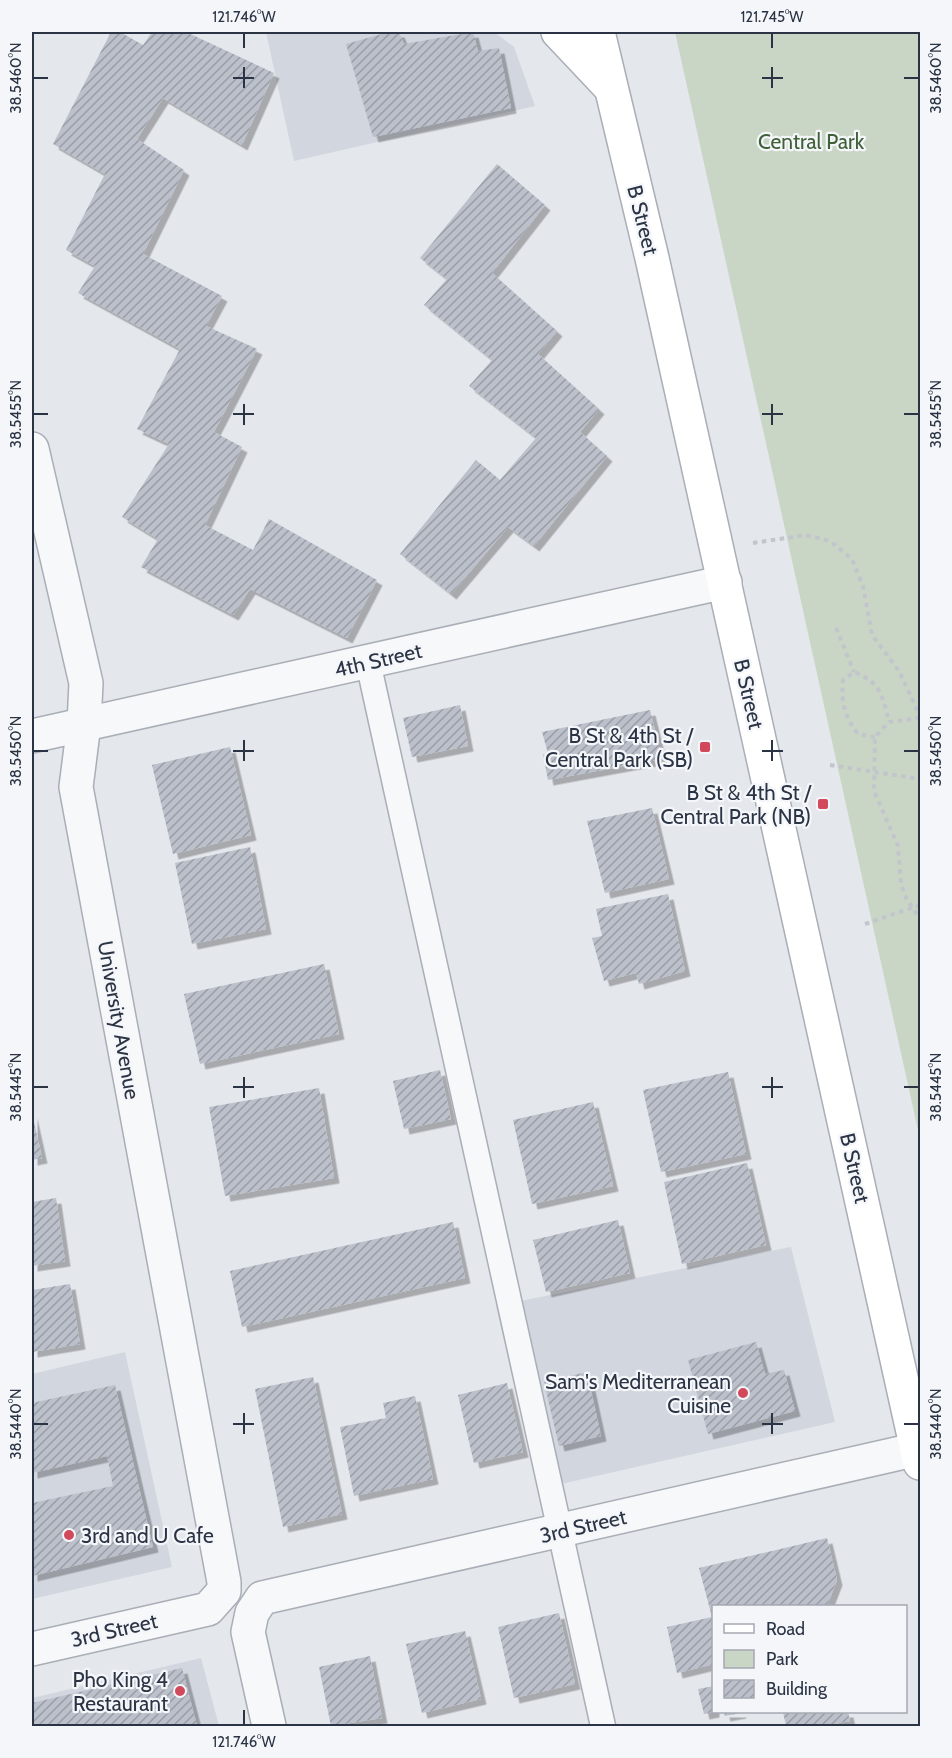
<svg xmlns="http://www.w3.org/2000/svg" width="952" height="1758" font-family="Cabin,sans-serif">
	<style>
		.built { fill: #d2d6de }
		.green { fill: #c9d6c5 }
		.building { fill: url(#building-hatch); filter: url(#shadow) }
		.lines { fill: none; stroke-linecap: round; stroke-linejoin: round }
		.lane-casing { stroke: #a9aeb7; stroke-width: 27 }
		.street-casing { stroke: #a9aeb7; stroke-width: 36 }
		.secondary-casing { stroke: #a9aeb7; stroke-width: 36 }
		.path { stroke: #c2c5cb; stroke-width: 4; stroke-dasharray: 4.5 4.5; stroke-linecap: butt }
		.lane { stroke: #f7f8fa; stroke-width: 24 }
		.street { stroke: #f7f8fa; stroke-width: 33 }
		.secondary { stroke: #fff; stroke-width: 33 }
		.ticks { fill: none; stroke: #2b3445; stroke-width: 2 }
		.poi-dot { fill: #d1495b; stroke: #f4f6f9; stroke-width: 2 }
		.labels { text-anchor: middle; dominant-baseline: central; stroke-width: 4.5; stroke-linejoin: round; paint-order: stroke }
		.park-label { font-size: 21px; fill: #3f6138; stroke: #f4f6f9 }
		.street-label { font-size: 21px; fill: #2b3445; stroke: #f4f6f9 }
		.poi-label { font-size: 21px; fill: #2b3445; stroke: #f4f6f9; text-anchor: end }
		.neatline { fill: none; stroke: #2b3445; stroke-width: 2 }
		.ticks-label { font-size: 15px; text-anchor: middle; fill: #2b3445 }
	</style>
	<defs>
		<pattern id="building-hatch" width="6" height="6" patternUnits="userSpaceOnUse" patternTransform="scale(1.5)"><rect width="6" height="6" fill="#bbc0ca"/><path d="M-1 1l2-2M0 6l6-6M5 7l2-2" fill="none" stroke="#989da6"/></pattern>
		<filter id="shadow"><feDropShadow dx="5.5" dy="5.5" stdDeviation="0" flood-color="#0004"/></filter>
	</defs>
	<rect width="100%" height="100%" fill="#e4e7ec"/>
	<g class="built">
		<path d="M266,32h228l20,15 21,59 -241,55z"/>
		<path d="M791,1247l44,175 -296,67 -43,-183z"/>
		<path d="M125,1352l47,215 -140,32v-225z"/>
		<path d="M201,1658l18,68h-187v-28z"/>
	</g>
	<path class="green" d="M675,32h245v1107z"/>
	<g class="building">
		<path d="M111,32h9l23,13 9,-13h34l88,41 -32,72 -79,-47 -26,41 47,31 -41,84 79,42 -16,30 51,23 -43,83 28,15 -37,78 48,25 16,-31 108,61 -30,58 -97,-49 -17,26 -92,-48 17,-28 -36,-22 47,-73 -32,-15 43,-80 -102,-56 17,-27 -29,-16 39,-76 -52,-30z"/>
		<path d="M389,32h10l5,12 69,-12 5,19 21,-3 12,60 -138,29 -27,-93z"/>
		<path d="M497,164l48,41 -53,68 65,58 -19,23 61,55 -19,23 27,24 -73,90 -26,-19 -57,67 -51,-40 76,-94 24,20 36,-42 -67,-52 23,-26 -68,-55 23,-26 -27,-21z"/>
		<path d="M460,705l8,41 -56,11 -9,-39z"/>
		<path d="M650,710l12,49 -114,21 -5,-26 6,3 -7,-25z"/>
		<path d="M230,747l21,88 -78,19 -21,-89z"/>
		<path d="M652,808l17,71 -64,14 -18,-72z"/>
		<path d="M250,847l16,82 -74,15 -17,-81z"/>
		<path d="M668,894l17,77 -46,13 -3,-11 -32,8 -12,-43 10,-2 -6,-27z"/>
		<path d="M324,964l15,70 -139,30 -16,-70z"/>
		<path d="M440,1070l11,49 -47,10 -11,-48z"/>
		<path d="M728,1072l18,82 -85,18 -18,-82z"/>
		<path d="M319,1088l15,90 -109,18 -16,-89z"/>
		<path d="M593,1102l20,84 -81,18 -19,-84z"/>
		<path d="M32,1113l10,45 -10,2z"/>
		<path d="M747,1163l19,82 -84,19 -18,-82z"/>
		<path d="M56,1198l9,63 -33,5v-64z"/>
		<path d="M618,1220l12,53 -84,19 -13,-52z"/>
		<path d="M453,1222l12,56 -223,49 -12,-56z"/>
		<path d="M70,1284l10,60 -48,8v-62z"/>
		<path d="M756,1342l9,32 19,-4 11,41 -87,23 -20,-74z"/>
		<path d="M587,1372l14,64 -42,10 -15,-64z"/>
		<path d="M313,1377l29,137 -59,13 -28,-138z"/>
		<path d="M507,1383l16,69 -49,11 -16,-68z"/>
		<path d="M115,1385l38,162 -121,29v-73l81,-17 -6,-30 -75,17v-70z"/>
		<path d="M415,1396l18,83 -79,17 -14,-69 46,-9 -3,-15z"/>
		<path d="M827,1538l10,42 -10,26h-113v58l-37,9 -10,-46 45,-10 -13,-49z"/>
		<path d="M559,1613l16,71 -61,14 -16,-71z"/>
		<path d="M465,1631l16,68 -59,14 -16,-69z"/>
		<path d="M370,1656l12,62 -51,8 -12,-59z"/>
		<path d="M182,1668l15,58h-165v-23z"/>
		<path d="M714,1686v26l-10,2 -6,-25z"/>
		<path d="M724,1712h17v1l-16,3z"/>
		<path d="M783,1712h65l2,9 -27,5h-37z"/>
	</g>
	<g class="lines">
		<g class="lane-casing">
			<path id="lane" d="M368,662l235,1064"/>
		</g>
		<g class="street-casing">
			<g id="street">
				<path d="M32,449l54,234 -2,41 -8,63 148,795v9l-16,18 -176,40"/>
				<path d="M32,736l693,-154"/>
				<path d="M269,1726l-21,-94 4,-19 10,-15 656,-149"/>
			</g>
		</g>
		<g class="secondary-casing">
			<g id="secondary">
				<path d="M558,32l50,53"/>
				<path d="M598,32l54,226 268,1205"/>
			</g>
		</g>
		<g class="path">
			<path d="M753,543l53,-8 24,6 22,18 11,27 9,49 27,36 21,45"/>
			<path d="M836,628l18,44"/>
			<path d="M920,718l-31,4 -14,15 -1,54 24,55 3,38 5,14 14,21"/>
			<path d="M875,737l-17,-3c-14,-18 -17,-32 -15,-54l11,-8c28,11 28,24 35,50"/>
			<path d="M830,765l90,14"/>
			<path d="M920,788v33"/>
			<path d="M865,924l55,-19"/>
			<path d="M920,982v6"/>
		</g>
		<use href="#lane" class="lane"/>
		<use href="#street" class="street"/>
		<use href="#secondary" class="secondary"/>
	</g>
	<path class="ticks" d="M244,33v15M772,33v15M244,67v21M772,67v21M33,78h15M233,78h21M762,78h21M904,78h15M244,404v21M772,404v21M33,414h15M233,414h21M762,414h21M904,414h15M244,740v21M772,740v21M33,751h15M233,751h21M762,751h21M904,751h15M244,1077v21M772,1077v21M33,1087h15M233,1087h21M762,1087h21M904,1087h15M244,1413v21M772,1413v21M33,1424h15M233,1424h21M762,1424h21M904,1424h15M244,1710v15"/>
	<g class="poi-dot">
		<rect x="699" y="741" width="12" height="12" rx="3"/>
		<rect x="817" y="798" width="12" height="12" rx="3"/>
		<circle cx="743" cy="1393" r="6"/>
		<circle cx="69" cy="1535" r="6"/>
		<circle cx="180" cy="1691" r="6"/>
	</g>
	<g class="labels">
		<g class="park-label">
			<text x="811" y="141">Central Park</text>
		</g>
		<g class="street-label">
			<text transform="translate(643 220) rotate(76)">B Street</text>
			<text transform="translate(378 660) rotate(-13)">4th Street</text>
			<text transform="translate(749 694) rotate(77)">B Street</text>
			<text transform="translate(119 1020) rotate(80)">University Avenue</text>
			<text transform="translate(855 1168) rotate(77)">B Street</text>
			<text transform="translate(583 1526) rotate(-13)">3rd Street</text>
			<text transform="translate(114 1630) rotate(-13)">3rd Street</text>
		</g>
		<g class="poi-label">
			<text x="693" y="735">B St &amp; 4th St /<tspan x="693" dy="24">Central Park (SB)</tspan></text>
			<text x="811" y="792">B St &amp; 4th St /<tspan x="811" dy="24">Central Park (NB)</tspan></text>
			<text x="731" y="1381">Sam's Mediterranean<tspan x="731" dy="24">Cuisine</tspan></text>
			<text x="81" y="1535" text-anchor="start">3rd and U Cafe</text>
			<text x="168" y="1679">Pho King 4<tspan x="168" dy="24">Restaurant</tspan></text>
		</g>
	</g>
	<rect width="952" height="1758" fill="none" stroke="#f4f6f9" stroke-width="66"/>
	<rect x="712" y="1605" width="195" height="108" fill="#f4f6f9" stroke="#a4a8b1" stroke-width="1.5"/>
	<rect x="724" y="1624" width="30" height="9" fill="#ffffff" stroke="#a4a8b1" stroke-width="1.5"/>
	<text x="766" y="1635" font-size="18" fill="#2b3445">Road</text>
	<rect x="724" y="1650" width="30" height="18" fill="#c9d6c5" stroke="#a4a8b1" stroke-width="1.5"/>
	<text x="766" y="1665" font-size="18" fill="#2b3445">Park</text>
	<rect x="724" y="1680" width="30" height="18" fill="url(#building-hatch)" stroke="#a4a8b1" stroke-width="1.5"/>
	<text x="766" y="1695" font-size="18" fill="#2b3445">Building</text>
	<rect x="33" y="33" width="886" height="1692" class="neatline"/>
	<g class="ticks-label">
		<text x="244" y="22">121.746°W</text>
		<text x="772" y="22">121.745°W</text>
		<text transform="translate(16 78) rotate(-90)" y="5">38.5460°N</text>
		<text transform="translate(936 78) rotate(-90)" y="5">38.5460°N</text>
		<text transform="translate(16 414) rotate(-90)" y="5">38.5455°N</text>
		<text transform="translate(936 414) rotate(-90)" y="5">38.5455°N</text>
		<text transform="translate(16 751) rotate(-90)" y="5">38.5450°N</text>
		<text transform="translate(936 751) rotate(-90)" y="5">38.5450°N</text>
		<text transform="translate(16 1087) rotate(-90)" y="5">38.5445°N</text>
		<text transform="translate(936 1087) rotate(-90)" y="5">38.5445°N</text>
		<text transform="translate(16 1424) rotate(-90)" y="5">38.5440°N</text>
		<text transform="translate(936 1424) rotate(-90)" y="5">38.5440°N</text>
		<text x="244" y="1747">121.746°W</text>
	</g>
</svg>
